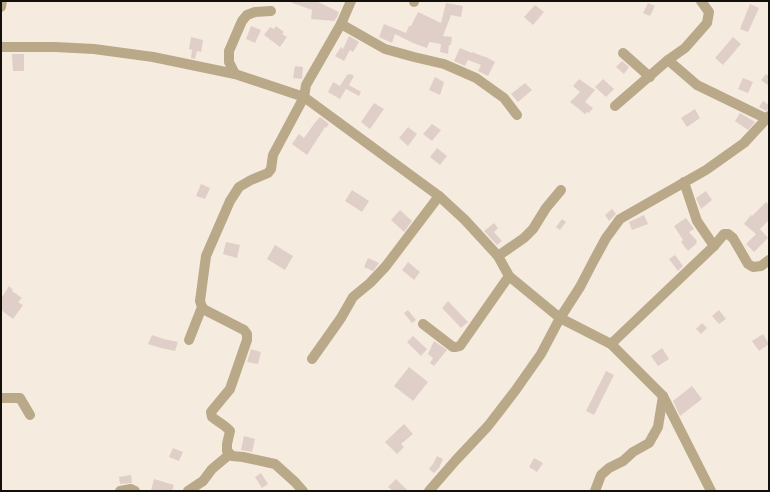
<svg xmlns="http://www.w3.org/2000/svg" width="770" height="492" font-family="'PT Serif',serif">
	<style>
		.building { fill: #e0cfc9 }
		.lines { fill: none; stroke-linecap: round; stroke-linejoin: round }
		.minor { stroke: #b9a989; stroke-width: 10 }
	</style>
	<rect width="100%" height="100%" fill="#f6ebdf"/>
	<g class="building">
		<path d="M290,1h26l23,11 -3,7h-1v2l-24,-2 1,-9 -22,-8z"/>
		<path d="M446,3l17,3 -2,11 -10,-2 -8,21 9,1 -1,8h-2l-1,9 -8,-2 1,-8 -12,-2 -2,6 -14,-5 -18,-9 -3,9 -13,-6 5,-13 22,9 3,-7h2l7,-14 23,11z"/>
		<path d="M648,3l7,3 -5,10 -7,-3z"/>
		<path d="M750,4l9,4 -11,24 -8,-3z"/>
		<path d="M535,5l9,7 -11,13 -9,-8z"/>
		<path d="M251,26l10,4 -6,13 -9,-4z"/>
		<path d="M276,26l8,6 -2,2 5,3 -7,10 -16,-12 6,-8 4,2z"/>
		<path d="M349,36l10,6 -6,10 -3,-2 -6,11 -9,-5 6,-9 2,2z"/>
		<path d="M191,37l12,3 -2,12 -4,-1 -2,8 -4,-1 1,-8 -3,-1z"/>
		<path d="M733,37l8,7 -18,21 -8,-7z"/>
		<path d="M460,48l12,5v-1l13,5h1l9,5 -7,14 -10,-5 3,-6 -13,-5 -3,6 -11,-5z"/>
		<path d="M12,54h12v17h-11z"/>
		<path d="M622,61l7,6 -5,7 -8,-7z"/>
		<path d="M295,66l8,1 -1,12 -9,-1z"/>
		<path d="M350,74l4,2 -5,9 12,7 -2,4 -13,-7 -6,10 -12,-7 5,-10 7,4 7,-11z"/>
		<path d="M766,74l3,2v10l-8,-6z"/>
		<path d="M435,77l9,5 -1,4 -3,9 -11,-5z"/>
		<path d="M743,78l10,4 -5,11 -10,-4z"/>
		<path d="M579,79l16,11 -10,12 8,6 -4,5 -2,-1 -2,2 -15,-12 10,-10 -7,-6z"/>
		<path d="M603,79l11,10 -8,8 -11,-10z"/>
		<path d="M525,83l7,7 -14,12 -7,-8z"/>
		<path d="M763,101l6,4 -1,5 -2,1 -7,-4z"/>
		<path d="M374,103l10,6 -14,20 -9,-7z"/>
		<path d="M695,109l5,9 -13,9 -6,-9z"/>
		<path d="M740,113l15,9 -7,8 -13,-9z"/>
		<path d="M320,117l9,7 -3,4 -1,-1 -18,28 -15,-11 7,-10 5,4 10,-14z"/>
		<path d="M432,124l9,6 -9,11 -9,-7z"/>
		<path d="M408,127l9,7 -9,12 -9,-8z"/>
		<path d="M437,148l10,8 -7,9 -10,-8z"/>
		<path d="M201,184l9,4 -5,11 -9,-3z"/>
		<path d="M352,190l17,11 -7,11 -17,-11z"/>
		<path d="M706,191l6,9 -11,9 -5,-11z"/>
		<path d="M766,202l3,3v15l-9,9 8,9 -14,14 -8,-8 10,-10 -12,-10 7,-9 1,1z"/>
		<path d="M612,209l4,5 -7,7 -4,-6z"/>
		<path d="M400,210l12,11 -8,11 -13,-12z"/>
		<path d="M644,215l4,9 -16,6 -3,-8z"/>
		<path d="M686,218l8,11 -5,3 8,9 -1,1 1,1 -9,8 -7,-9 2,-2 -9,-14z"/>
		<path d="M562,219l4,3 -6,8 -4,-3z"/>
		<path d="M494,223l4,5 -4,4 8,9 -5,4 -13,-14z"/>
		<path d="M226,242l14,3 -3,13 -14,-4z"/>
		<path d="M275,245l18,11 -8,14 -18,-11z"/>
		<path d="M675,255l8,11 -5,5 -9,-12z"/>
		<path d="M368,258l11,5 -6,8 -9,-4z"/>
		<path d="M408,262l12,10 -6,8 -12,-10z"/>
		<path d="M9,286l4,4 -1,1 10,7 -4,4 5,3 -10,14 -12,-9v-11z"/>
		<path d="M448,301l20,21 -7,6 -19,-20z"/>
		<path d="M408,310l8,10 -4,3 -8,-10z"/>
		<path d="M719,310l7,9 -7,5 -7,-8z"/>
		<path d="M702,323l5,5 -6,6 -5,-5z"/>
		<path d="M763,334l6,10 -10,7 -7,-10z"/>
		<path d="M152,335l12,4 14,3 -3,9 -14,-3 -13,-4z"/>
		<path d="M413,336l14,13 -6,7 -14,-14z"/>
		<path d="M434,341l13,9 -13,16 -4,-3 3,-5 -5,-4z"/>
		<path d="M662,348l7,11 -11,7 -7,-10z"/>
		<path d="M251,349l10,3 -3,12 -11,-2z"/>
		<path d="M409,367l19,15 -15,19 -19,-15z"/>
		<path d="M606,371l8,4 -20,40 -8,-4z"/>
		<path d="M692,386l10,13 -22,17 -7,-15z"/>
		<path d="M404,424l9,10 -12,10 3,3 -7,7 -12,-12z"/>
		<path d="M244,436l11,3 -3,13 -11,-2z"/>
		<path d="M173,448l10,4 -4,9 -10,-4z"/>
		<path d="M437,456l6,3 -4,9 -5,5 -5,-4 4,-5z"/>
		<path d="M534,458l9,5 -6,9 -8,-5z"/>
		<path d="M261,473l7,11 -6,4 -7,-11z"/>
		<path d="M131,475l1,8 -12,1 -1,-7z"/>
		<path d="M154,479l20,6 -2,6h-21z"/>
		<path d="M396,479l12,12h-15l-5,-4z"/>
	</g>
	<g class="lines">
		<g class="minor">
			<path d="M351,1l-10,23 -35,61 -2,12 135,99 26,24 33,36 11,20 51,42 51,26 52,52 48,95"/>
			<path d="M701,1l8,11 -2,11 -22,25 -17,12 29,25 70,34"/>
			<path d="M414,2v-1"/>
			<path d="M1,7l1,-6"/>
			<path d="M341,24l44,25 29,8 30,7 32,14 28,20 13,17"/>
			<path d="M1,47h54l39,2 59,8 82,17 69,23 -31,58 -2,14 -3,4 -17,7 -12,7 -9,14 -24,55 -6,45 2,6 3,3 39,20 3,4v6l-17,49 -19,23 1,5c6,5 13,8 18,14l-3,13v7l5,5 11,1 32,7 20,18 8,9"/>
			<path d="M623,53l27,24"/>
			<path d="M235,74l-6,-12v-11l13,-30 5,-6 8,-3 16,-1"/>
			<path d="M615,106l53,-46"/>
			<path d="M684,182l13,39 17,25"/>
			<path d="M498,256l26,-18 9,-9 13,-21 15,-18"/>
			<path d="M423,324l30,23h3l4,-1 49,-70"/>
			<path d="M189,340l13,-33"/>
			<path d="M611,344l103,-98 10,-12h4l5,4 15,26 5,3 8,-1 8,-6"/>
			<path d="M312,359l29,-41 12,-21 17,-14 16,-17 53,-70"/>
			<path d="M1,398h19l10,17"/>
			<path d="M120,491l11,-2 4,2"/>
			<path d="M188,491l15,-10 9,-12 18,-15"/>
			<path d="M429,491l27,-31 32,-34 27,-35 26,-37 19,-36 20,-31 13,-25 13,-24 14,-19 86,-49 38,-27 25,-27"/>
			<path d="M595,491l6,-16 8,-7 14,-7 10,-9 16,-9 9,-16 5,-31"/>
		</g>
	</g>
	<rect width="770" height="492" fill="none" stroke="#130f0b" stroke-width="4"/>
</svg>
